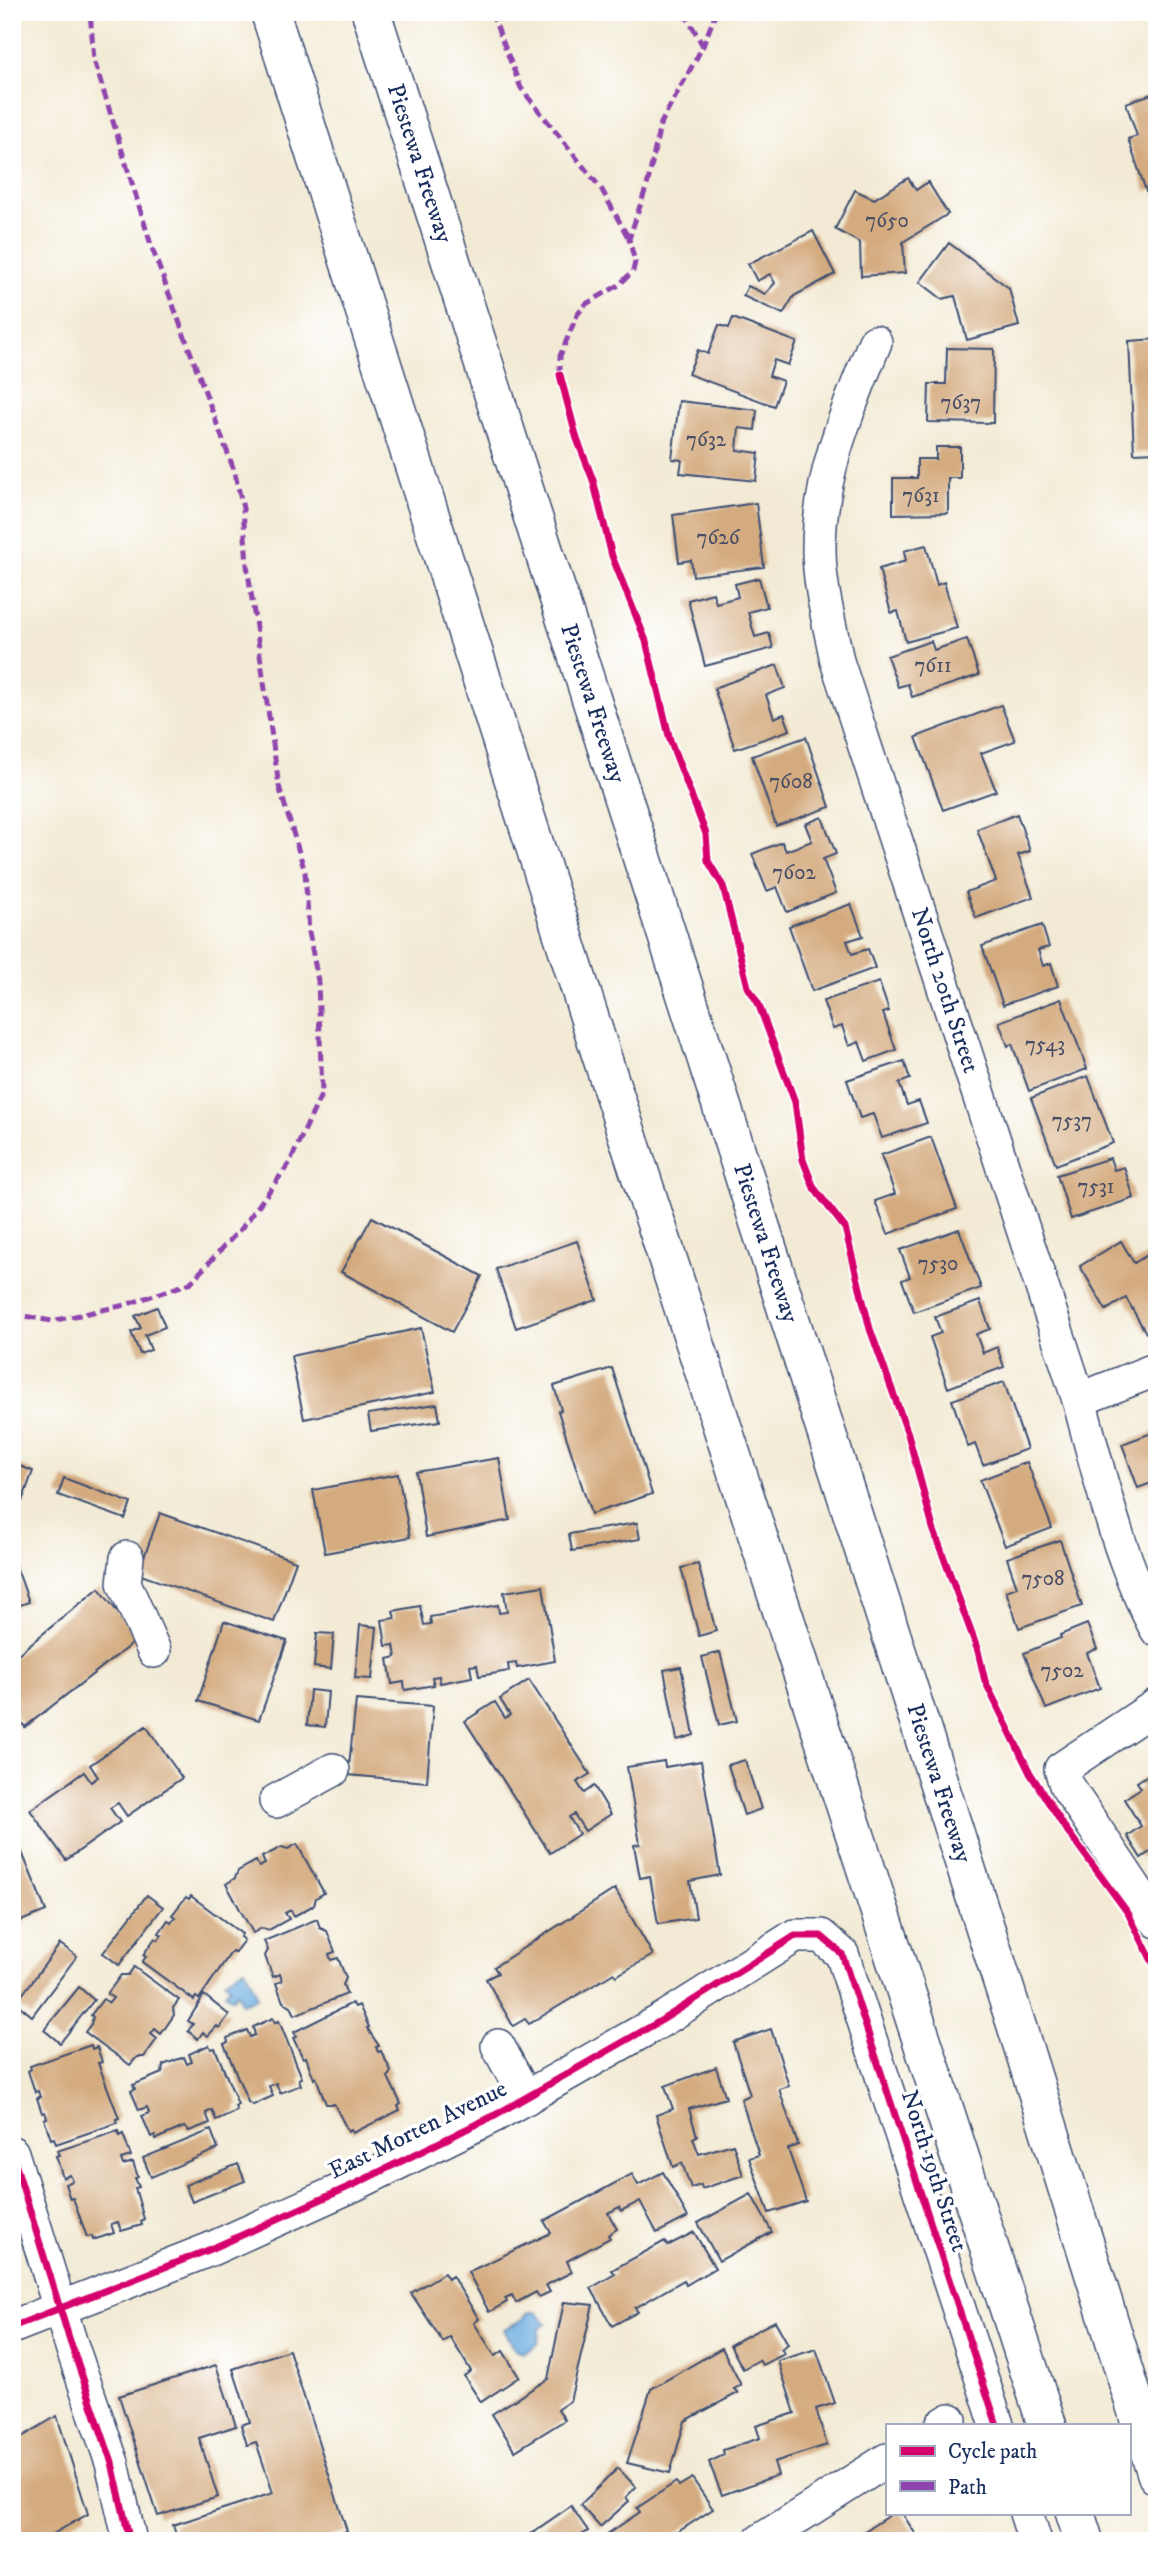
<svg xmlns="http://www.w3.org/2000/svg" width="1169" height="2553" font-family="'IM FELL DW Pica',serif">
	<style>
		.water { fill: #6bacdf; stroke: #436e9e; stroke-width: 2 }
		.building { fill: #d4ab7f }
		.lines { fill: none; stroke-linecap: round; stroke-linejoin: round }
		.minor-casing { stroke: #3b4b70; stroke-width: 36 }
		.highway-casing { stroke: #3b4b70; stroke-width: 41 }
		.minor { stroke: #fff; stroke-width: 33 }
		.highway { stroke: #fff; stroke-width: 38 }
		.quiet { stroke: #8e44ad; stroke-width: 5; stroke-dasharray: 10 5; stroke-linecap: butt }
		.cycleway-casing { stroke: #fff; stroke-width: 11 }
		.cycleway { stroke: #d6006c; stroke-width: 7 }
		.labels { text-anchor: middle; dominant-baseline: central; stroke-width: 7; stroke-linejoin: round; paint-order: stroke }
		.number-label { font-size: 21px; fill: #494e66 }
		.street-label { font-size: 24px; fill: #1b2f5e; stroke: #fff }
	</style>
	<rect width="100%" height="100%" fill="#fff"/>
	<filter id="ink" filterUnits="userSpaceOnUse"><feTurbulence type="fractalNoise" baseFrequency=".0143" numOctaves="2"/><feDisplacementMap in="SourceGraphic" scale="14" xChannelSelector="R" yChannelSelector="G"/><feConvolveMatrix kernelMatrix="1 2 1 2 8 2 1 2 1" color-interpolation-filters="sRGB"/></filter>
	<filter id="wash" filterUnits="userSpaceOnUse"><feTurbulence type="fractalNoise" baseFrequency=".00686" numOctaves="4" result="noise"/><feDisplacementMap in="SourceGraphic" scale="28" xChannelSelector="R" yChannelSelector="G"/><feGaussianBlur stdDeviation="1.57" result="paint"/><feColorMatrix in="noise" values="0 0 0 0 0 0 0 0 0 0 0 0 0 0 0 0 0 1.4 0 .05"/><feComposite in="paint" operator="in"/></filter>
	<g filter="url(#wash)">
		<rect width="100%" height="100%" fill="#f2ead4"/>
		<g class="water">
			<path d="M245,1968l13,29 -16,6 -5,-11 -4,6 -8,-5 5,-7 -6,-5z"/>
			<path d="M529,2312h7l10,11 -7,5 -1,16 -14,9 -9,-4 -11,-20 18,-9z"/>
		</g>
		<g id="blocks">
			<g class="building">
				<path d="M1157,92v95l-11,4 -18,-52 9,-3 -11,-33z"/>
				<path d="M908,178l8,12 12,-8 20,32 -45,28 2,31 -44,3 -1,-33 -25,-14 20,-39 19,9z"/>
				<path d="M813,231l22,43 -41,22 -11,18 -40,-18 5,-10 17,8 10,-11 -5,-9 -13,7 -9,-17z"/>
				<path d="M949,243l60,45 10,38 -52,14 -12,-44 -13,3 -22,-17z"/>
				<path d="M733,318l64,24 -9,23 -14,-5 -5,16 14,5 -9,25 -86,-32 10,-24 10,4 11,-29 10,3z"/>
				<path d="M1157,339v113l-23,1 -5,-112z"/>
				<path d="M947,348l47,1 -1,74 -65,-1 1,-38h17z"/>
				<path d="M679,401l78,9 -2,20 -16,-2 -2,22 22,3 -3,28 -76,-8 2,-13 -10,-1z"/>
				<path d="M936,447h24v31h-12v35l-55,1v-36h24v-19h19z"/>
				<path d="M756,503l8,64 -71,9 -2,-16 -12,2 -6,-47z"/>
				<path d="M926,545l11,40 7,-3 13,46 -51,14 -8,-31 -7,2 -12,-44 27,-8 -2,-10z"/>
				<path d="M759,578l8,29 -19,5 7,25 14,-4 4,15 -68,18 -17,-66 25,-7 3,10 22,-6 -3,-13z"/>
				<path d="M967,639l12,36 -67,22 -4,-13 -10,3 -11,-31 44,-15 3,9z"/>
				<path d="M777,665l8,23 -19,7 8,23 10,-4 6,16 -55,19 -21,-61z"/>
				<path d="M1001,705l14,36 -34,12 15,38 -53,19 -27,-73z"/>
				<path d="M806,737l24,70 -54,19 -24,-70z"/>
				<path d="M1017,814l13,37 -12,4 15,42 -57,21 -10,-26 30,-11 -19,-52z"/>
				<path d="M822,817l14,37 -13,5 13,34 -49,19 -10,-25 -10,4 -15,-37 30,-12 4,9 26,-10 -7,-17z"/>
				<path d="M851,904l12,32 -16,5 5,13 16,-5 7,19 -63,23 -23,-65z"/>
				<path d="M1042,925l7,22 -11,3 5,16 8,-3 7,23 -55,19 -21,-59z"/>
				<path d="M879,982l10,29 -6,2 13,37 -30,11 -7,-19 -10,4 -7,-20 -9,3 -10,-28z"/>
				<path d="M1061,999l26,70 -58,22 -17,-47 -4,2 -9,-24z"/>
				<path d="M904,1061l6,18 -11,4 8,22 12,-4 8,22 -45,15 -9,-24 -13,4 -13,-38z"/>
				<path d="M1088,1076l25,67 -57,22 -25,-67z"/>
				<path d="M931,1137l26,72 -69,25 -13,-33 20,-7 -14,-39z"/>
				<path d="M1110,1158l4,12 10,-3 10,31 -63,21 -14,-44z"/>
				<path d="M372,1217l110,59 -30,56 -111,-60z"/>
				<path d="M959,1229l22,59 -67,24 -12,-32 8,-3 -10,-27z"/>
				<path d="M577,1241l20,59 -81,28 -20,-59z"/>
				<path d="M1121,1241l13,22 13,-8 10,16v8l-9,5 9,14v29l-11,6 -20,-35 -20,12 -26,-44z"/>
				<path d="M980,1301l10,28 -14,5 7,19 14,-6 7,20 -56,21 -18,-51 11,-4 -6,-16z"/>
				<path d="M157,1307l8,20 -20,8 6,15 -11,4 -9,-22 10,-4 -6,-12z"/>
				<path d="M421,1328l14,64 -131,27 -13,-63z"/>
				<path d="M612,1368l40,126 -61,20 -33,-103 3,-1 -7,-24z"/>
				<path d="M1004,1382l23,67 -44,16 -8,-21 -7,3 -16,-47z"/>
				<path d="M437,1404l3,17 -69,10 -3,-17z"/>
				<path d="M1157,1431v57l-3,-6 -16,6 -16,-44z"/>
				<path d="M499,1458l11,62 -84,17 -10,-65z"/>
				<path d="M1027,1462l25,66 -47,18 -25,-66z"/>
				<path d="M12,1463l21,8 -20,55h-1z"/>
				<path d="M398,1474l12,63 -85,16 -12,-63z"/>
				<path d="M64,1478l67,25 -6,16 -67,-24z"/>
				<path d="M160,1513l136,48 -22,61 -136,-48z"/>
				<path d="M637,1523l3,16 -68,12 -3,-17z"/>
				<path d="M1060,1540l22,66 -63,22 -13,-37 11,-4 -10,-29z"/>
				<path d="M12,1555l17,47 -17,6z"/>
				<path d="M698,1564l18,67 -17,5 -18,-68z"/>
				<path d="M543,1586l12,75 -38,7 -1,-5 -8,1 1,7 -30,5 -2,-11 -7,1 2,11 -32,6 -1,-7 -7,1 2,8 -29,5 -1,-8 -12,2 -4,-25 8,-2 -2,-12 -8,1 -4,-26 13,-2 -2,-7 27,-5 4,19 7,-1 -1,-7 68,-12 1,8 8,-1 -3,-20z"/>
				<path d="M99,1588l39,51 -113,88 -13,-16v-52z"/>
				<path d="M224,1621l63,20 -28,79 -61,-19z"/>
				<path d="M1087,1624l10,25 -10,4 13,35 -54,21 -22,-56 37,-15 -1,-3z"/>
				<path d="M360,1625l17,2 -5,52 -17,-1z"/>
				<path d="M317,1633l17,1 -3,35 -17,-2z"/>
				<path d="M720,1652l17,69 -18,4 -17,-68z"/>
				<path d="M681,1667l13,68 -17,5 -13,-70z"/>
				<path d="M529,1680l61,94 -13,8 7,11 10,-7 17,28 -26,17 -11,-17 -5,3 10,17 -29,19 -85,-132 30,-19 10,16 5,-3 -10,-16z"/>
				<path d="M310,1690l18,2 -3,35 -18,-2z"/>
				<path d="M356,1700l77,6 -6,76 -79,-7z"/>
				<path d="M146,1726l36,52 -55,38 -9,-13 -8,5 10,14 -54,38 -36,-50 54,-38 7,10 7,-5 -8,-12z"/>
				<path d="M745,1760l16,49 -17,6 -16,-50z"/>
				<path d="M664,1761l1,6 36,-6 19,114 -30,6 6,37 -38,6 -8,-48 -10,2 -6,-33 6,-1 -13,-77z"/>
				<path d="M1157,1769v78l-16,11 -14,-22 14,-10 -17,-27 17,-11 -4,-6z"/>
				<path d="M12,1828l34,83 -30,12 -4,-1z"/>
				<path d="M297,1844l27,49 -8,5 -2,7 -20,11 -3,-6 -6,3 4,6 -20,11 -7,-2 -9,5 -27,-49 9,-6 3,-7 18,-10 3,6 6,-3 -3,-7 20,-10 6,2z"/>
				<path d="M615,1889l38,66 -37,21 -2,-3 -85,51 -4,-5 -12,7 -27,-47 12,-6 -4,-6z"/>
				<path d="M147,1895l16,12 -44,58 -16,-12z"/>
				<path d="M191,1896l51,38 -2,3 4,3 -9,12 -3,-1 -33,48 -3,-2 -2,3 -52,-38 4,-5 -3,-2 12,-17 3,2 4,-5 -3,-2 9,-13 3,2 4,-5 -3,-2 14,-18 3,2z"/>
				<path d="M317,1919l3,9 7,3 8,21 -6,2 2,6 7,-2 8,20 -3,7 4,9 -52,21 -4,-9 -8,-4 -7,-19 6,-2 -2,-7 -7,3 -8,-21 3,-6 -4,-9z"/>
				<path d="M60,1944l17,12 -45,60 -16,-13z"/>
				<path d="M134,1967l45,33 -6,8 1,7 -13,19 -6,-5 -4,5 6,5 -13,18h-7l-7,8 -45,-33 6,-8 2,-7 -2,-2 12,-16 6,4 4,-5 -6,-4 14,-19h7z"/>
				<path d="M79,1987l15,13 -34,43 -16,-13z"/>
				<path d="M204,1995l25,20 -10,13 -2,-2 -9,10 -5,-4 -5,7 -10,-8 5,-7 -5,-3z"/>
				<path d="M352,2003l3,4 4,-2 10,22 -2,1 12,18 -3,1 2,5 3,-1 10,20 -3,6 13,27 -3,2 2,4 -47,23 -2,-4 -3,2 -14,-27h-8l-10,-27 -2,2 -8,-22 -3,1 -10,-20 3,-1 -2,-5z"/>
				<path d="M273,2018l2,5 4,-2 23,57 -3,1 2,6 -21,8 -4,-10 -7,3 4,10 -20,9 -5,-3 -24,-58 4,-2 -1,-4 20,-8 3,7 5,-2 -2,-8z"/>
				<path d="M771,2029l18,57 -10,3 19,56 -10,4 18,52 -37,12 -20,-55 10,-3 -18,-56 9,-4 -17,-53z"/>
				<path d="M91,2045l1,4 5,-2 5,15 -4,1 21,55 -3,1 1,4 -61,21 -2,-6 -3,1 -7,-20 3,-1 -2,-6 -3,1 -5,-15 3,-1 -2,-6 -3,1 -7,-21 3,-2 -1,-3z"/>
				<path d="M209,2045l2,4 4,-1 23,56 -3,2 2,5 -21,9 -4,-10 -6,3 4,10 -21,8 -5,-4 -28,12 -1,-4 -4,2 -9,-21 7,-3 -2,-6 -8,3 -8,-19 4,-2 -2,-4 29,-12 1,-8 21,-8 3,7 5,-2 -3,-8z"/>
				<path d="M716,2067l10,31 -37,11 8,27 -4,2 6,16 34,-10 10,31 -41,14 -1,-4 -10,3 -9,-25 -9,4 -17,-52 17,-6 -8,-23z"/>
				<path d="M211,2130l7,19 -67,28 -8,-19z"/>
				<path d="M118,2131l1,5 4,-2 8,22 -10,3 2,6 10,-3 5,15 -3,1 4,9 -4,1 9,31 -3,2 1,4 -21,6 -3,-9 -7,2 3,9 -21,7 -1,-4 -5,1 -14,-39 -3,1 -5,-15 8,-3 -3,-6 -7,3 -7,-22 3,-1 -2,-4z"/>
				<path d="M238,2164l7,17 -53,21 -7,-17z"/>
				<path d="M663,2172l25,45 -31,16 -17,-32 -19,10 -2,-4 -11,6 9,16 -9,6 2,3 -43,23 5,11 -26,13 4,7 -11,5 -3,-5 -20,11 -4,-8 -7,3 2,4 -18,10 -21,-40 83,-39 -7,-12 88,-47 6,11z"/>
				<path d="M751,2194l21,38 -53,29 -21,-38z"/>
				<path d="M694,2232l21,36 -29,17 -2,-5 -49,28 3,4 -26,14 -21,-38 24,-14 -3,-4 53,-29 2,5z"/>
				<path d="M444,2273l4,6 4,-3 27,43 -5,4 21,33 8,-5 16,26 -38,25 -17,-26 7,-5 -21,-34 -7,5 -32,-49z"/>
				<path d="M564,2302l29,3 -23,96 -12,8 7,11 -50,31 -23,-37 56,-35z"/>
				<path d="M775,2321l13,23 -7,5 4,5 -23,11 -3,-5 -16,9 -13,-24z"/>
				<path d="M722,2348l19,37 -7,4 4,4 -53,28 -15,52 -43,-10 24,-74z"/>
				<path d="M816,2349l19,54 -19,6 11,36 -53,17 4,13 -56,20 -13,-33 15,-7 -1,-5 37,-12 -4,-12 39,-13 -17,-52z"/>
				<path d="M289,2350l58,181 -30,10h-139l-5,-16 100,-32 -17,-51 -9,3 -6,-20 9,-3 -17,-53z"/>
				<path d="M216,2365l20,61 -37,12 19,59 -60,19 -39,-120z"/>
				<path d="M57,2416l31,98 -42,24 1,3h-35v-98z"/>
				<path d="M618,2468l18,19 -10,10 3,4 -29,26 -20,-22z"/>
				<path d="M692,2478l21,31 -49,32h-67l43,-29 -3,-4 39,-26 3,4z"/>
				<path d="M571,2506l17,25 -15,10h-53z"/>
				<path d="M893,2513h9l18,28h-71z"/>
			</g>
		</g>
	</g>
	<g filter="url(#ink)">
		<use href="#blocks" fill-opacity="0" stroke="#3b4b70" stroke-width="2"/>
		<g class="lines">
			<g class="minor-casing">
				<g id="minor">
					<path id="s1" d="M875,342c-27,67 -56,133 -56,207 0,37 11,76 18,112l242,739c21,77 40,160 78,230"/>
					<path d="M1079,1400l78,-31"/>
					<path d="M127,1558l-3,25 30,68"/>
					<path d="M1157,1705l-96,64 5,16 91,136"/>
					<path d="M276,1801l57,-31"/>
					<path d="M498,2046l28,52"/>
					<path d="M12,2153l58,188 42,122 18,78"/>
					<path d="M12,2327l199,-78 144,-65 140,-69 167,-95 133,-84h26l21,18 155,471"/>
					<path d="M942,2425l8,-5"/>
					<path d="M1026,2513l9,28"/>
					<path d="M760,2541l127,-81"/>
				</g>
			</g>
			<g class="highway-casing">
				<g id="highway">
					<path d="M270,12l330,1039 447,1374"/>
					<path id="s2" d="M371,12l645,2012 141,451"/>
					<path d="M1075,2513l9,28"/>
				</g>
			</g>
			<use href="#minor" class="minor"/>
			<use href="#highway" class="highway"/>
			<g class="quiet">
				<path d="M491,12l30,76 81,102 27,49"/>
				<path d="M684,12l19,34"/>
				<path d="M560,375v-19l17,-41 9,-11 33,-19 14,-14 2,-9 -6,-23 19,-57 12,-57 43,-79 13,-34"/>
				<path d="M12,1066l7,-2"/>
				<path d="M12,1314l40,7 73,-16 65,-22 55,-59 44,-60 33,-71 -4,-112 -9,-49 -4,-60 -26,-86 -32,-221 -4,-57 -9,-38 -82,-222 -58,-188 -4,-48"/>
			</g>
			<g class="cycleway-casing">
				<g id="cycleway">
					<path d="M560,375l17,64 16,41 19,76 34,85 24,99 36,94 2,27 15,25 25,101 10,16 37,99 8,58 11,28 31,40 25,101 38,105 25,94 45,123 7,30 45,92 33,52 65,88 29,58"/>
					<path d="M12,2153l58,188 42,122 18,78"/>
					<path d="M12,2327l199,-78 144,-65 140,-69 167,-95 133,-84h26l21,18 155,471"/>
				</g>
			</g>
			<use href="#cycleway" class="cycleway"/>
		</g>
	</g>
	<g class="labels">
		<g class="number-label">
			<text x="887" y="221">7650</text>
			<text x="961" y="403">7637</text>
			<text x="706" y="440">7632</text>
			<text x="921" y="496">7631</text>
			<text x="718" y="538">7626</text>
			<text x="933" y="666">7611</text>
			<text x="791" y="782">7608</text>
			<text x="794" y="873">7602</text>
			<text x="1045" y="1045">7543</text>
			<text x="1072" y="1121">7537</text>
			<text x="1096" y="1187">7531</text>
			<text x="938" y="1264">7530</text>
			<text x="1043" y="1579">7508</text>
			<text x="1062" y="1671">7502</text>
		</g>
		<g class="street-label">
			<text stroke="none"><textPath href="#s2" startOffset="159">Piestewa Freeway</textPath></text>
			<text stroke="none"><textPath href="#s2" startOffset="726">Piestewa Freeway</textPath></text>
			<text stroke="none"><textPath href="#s1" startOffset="676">North 20th Street</textPath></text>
			<text stroke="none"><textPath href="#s2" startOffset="1293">Piestewa Freeway</textPath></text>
			<text stroke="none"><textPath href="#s2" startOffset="1860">Piestewa Freeway</textPath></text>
			<text transform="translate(418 2130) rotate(-26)">East Morten Avenue</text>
			<text transform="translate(934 2171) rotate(72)">North 19th Street</text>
		</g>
	</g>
	<rect width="1169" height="2553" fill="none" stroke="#fff" stroke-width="42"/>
	<rect x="886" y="2424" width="245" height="91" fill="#ffffff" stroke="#a4acbf" stroke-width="2"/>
	<rect x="900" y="2446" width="35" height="10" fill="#d6006c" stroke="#a4acbf" stroke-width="2"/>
	<text x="948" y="2458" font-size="21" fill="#1b2f5e">Cycle path</text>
	<rect x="900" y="2481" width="35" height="10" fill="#8e44ad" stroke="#a4acbf" stroke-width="2"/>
	<text x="948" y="2494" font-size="21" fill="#1b2f5e">Path</text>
</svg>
